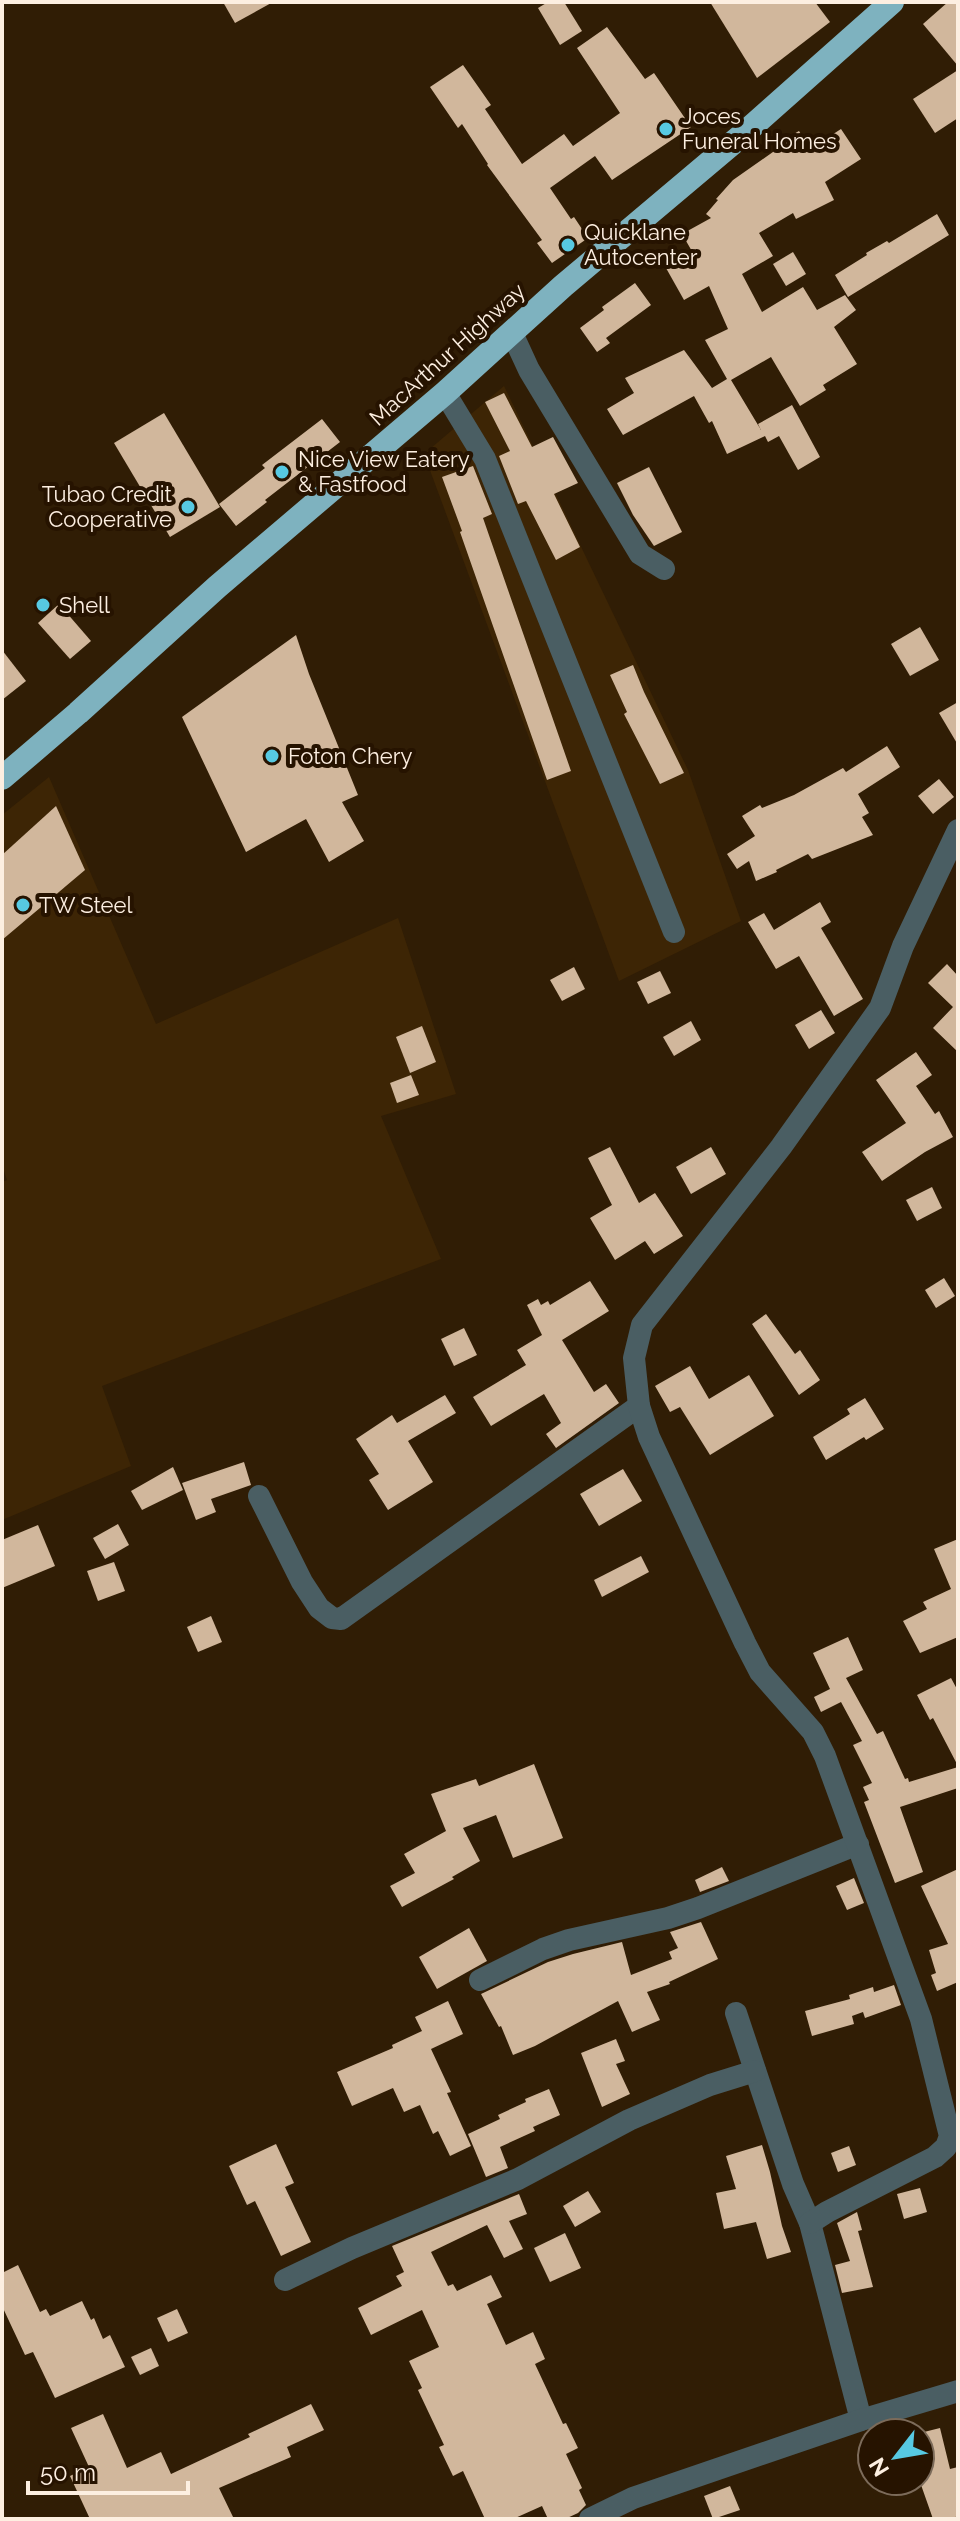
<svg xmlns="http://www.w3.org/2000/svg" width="960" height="2521" font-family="Raleway,sans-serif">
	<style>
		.built { fill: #3d2505 }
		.building { fill: #d1b79c }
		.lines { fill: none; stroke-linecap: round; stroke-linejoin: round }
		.minor { stroke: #4a5e63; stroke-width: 22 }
		.highway { stroke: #7eb2bf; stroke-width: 24 }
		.poi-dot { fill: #57c9e2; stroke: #261300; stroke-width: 3 }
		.labels { text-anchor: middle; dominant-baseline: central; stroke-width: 8; stroke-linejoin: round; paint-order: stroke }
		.poi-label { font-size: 22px; fill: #fdefe1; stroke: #261300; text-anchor: start }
		.street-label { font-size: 22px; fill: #fdefe1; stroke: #261300 }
	</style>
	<rect width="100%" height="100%" fill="#301d05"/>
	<g class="built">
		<path d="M504,386l184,384 53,151 -122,60 -195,-527z"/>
		<path d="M49,777l107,247 242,-106 58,176 -75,22 60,143 -339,127 29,80 -129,54v-338l5,-2 -5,-15v-350z"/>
	</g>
	<g class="building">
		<path d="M223,2h50l-38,21z"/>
		<path d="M548,2h16l18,29 -22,14 -22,-37z"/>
		<path d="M710,2h105l15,20 -73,56z"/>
		<path d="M948,2h10v64l-35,-42z"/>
		<path d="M607,27l38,52 9,-6 37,54 -79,53 -17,-24 -45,32 21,31 3,-2 14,21 -36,25 -15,-20 5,-3 -55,-75 1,-1 -26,-40 -4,4 -28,-41 33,-22 28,40 -6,4 37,55 42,-30 9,12 47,-33 -43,-65z"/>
		<path d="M958,70v48l-23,15 -22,-34z"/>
		<path d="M841,129l20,30 -36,23 9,18 -38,19 -3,-6 -34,20 14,23 -31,18 20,38 41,-25 14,23 28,-15 11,15 -22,17 23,37 -34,21 3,5 -26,16 -29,-49 -40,23 30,50 -3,-6 34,-19 28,52 -22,13 -19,-34 -11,6 -3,-6 -38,18 -15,-33 -3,2 -15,-27 -71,39 -16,-26 27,-16 -9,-15 59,-28 28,38 15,-9 -22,-39 23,-11 -19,-43 -25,14 -18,-32 27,-15 -11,-19 29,-16 -5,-4 12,-14 -2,-1 17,-19 47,-33 -2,-4 21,-12 11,18z"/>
		<path d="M937,214l12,21 -101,62 -13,-22 32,-20 -1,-2 21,-12 2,2z"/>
		<path d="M793,252l13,22 -20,12 -13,-22z"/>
		<path d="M635,283l16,22 -45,33 4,5 -13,9 -17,-24 24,-18 -2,-3z"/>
		<path d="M504,393l28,54 21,-10 25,46 -24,11 26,53 -24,13 -30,-59 -8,3 -19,-48 11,-5 -25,-49z"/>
		<path d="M164,413l56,94 -50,30 -56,-94z"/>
		<path d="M322,419l18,23 -75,58 2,2 -31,24 -17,-22 46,-36 -3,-3z"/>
		<path d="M473,466l19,48 -9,4 88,253 -24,9 -87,-248 2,-1 -20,-54z"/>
		<path d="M649,467l33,65 -28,14 -21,-31 -16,-32z"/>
		<path d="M59,604l32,37 -21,18 -32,-36z"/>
		<path d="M920,627l19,33 -29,16 -19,-32z"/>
		<path d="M296,635l13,39 49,121 -16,7 22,39 -35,21 -23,-43 -60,33 -64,-135z"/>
		<path d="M2,650l24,31 -24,19z"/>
		<path d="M633,665l11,27 40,81 -24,11 -36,-70 3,-2 -17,-37z"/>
		<path d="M958,702v43l-19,-32z"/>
		<path d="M887,746l13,21 -42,27 11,19 -7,4 11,18 -61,24 -4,-5 -32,16 1,2 -21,9 -7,-20 -12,8 -10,-15 28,-18 -13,-20 18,-11 2,3 32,-13 49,-27 3,4z"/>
		<path d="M939,779l15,18 -21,17 -15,-18z"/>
		<path d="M56,806l29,64 -83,70v-85z"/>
		<path d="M820,902l11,20 -10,6 42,71 -29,17 -35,-60 -23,13 -28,-47 16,-9 10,17z"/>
		<path d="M947,964l11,12v76l-25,-24 20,-21 -25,-24z"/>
		<path d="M574,967l11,22 -23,12 -12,-21z"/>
		<path d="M660,971l11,22 -23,11 -11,-22z"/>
		<path d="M821,1010l14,23 -26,16 -14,-24z"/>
		<path d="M691,1021l10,19 -27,16 -11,-19z"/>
		<path d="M422,1026l14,36 -26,11 -14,-36z"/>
		<path d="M916,1052l16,23 -16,11 19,28 4,-3 14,26 -28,15 -43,29 -20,-29 44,-29 -30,-43z"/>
		<path d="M411,1075l8,20 -22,8 -7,-20z"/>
		<path d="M610,1147l29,56 16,-10 28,43 -29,18 -9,-13 -30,19 -25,-42 22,-13 -24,-47z"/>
		<path d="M711,1147l15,27 -35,20 -15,-27z"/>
		<path d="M932,1187l10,21 -25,13 -11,-21z"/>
		<path d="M944,1278l11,18 -19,12 -11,-18z"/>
		<path d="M590,1281l19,30 -47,29 32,52 12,-8 13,19 -63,45 -10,-14 15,-11 -17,-29 -53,32 -18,-29 53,-32 -9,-15 25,-15 -15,-30 11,-6 3,6 7,-4 2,4z"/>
		<path d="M766,1314l29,40 5,-4 20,30 -21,15 -47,-71z"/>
		<path d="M464,1328l13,27 -23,11 -13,-27z"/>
		<path d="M690,1366l19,33 40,-24 25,41 -64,39 -30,-48 -10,5 -15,-26z"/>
		<path d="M445,1395l11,18 -48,28 25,41 -45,28 -19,-30 10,-6 -23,-35 36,-24 5,8z"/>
		<path d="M865,1398l19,31 -18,11 -2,-3 -38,23 -13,-23 37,-23 -3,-5z"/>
		<path d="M244,1462l7,23 -40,14 5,13 -20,8 -14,-37z"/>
		<path d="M173,1467l10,23 -41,20 -11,-19z"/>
		<path d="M623,1469l19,32 -43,25 -19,-32z"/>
		<path d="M118,1524l11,21 -24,14 -12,-21z"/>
		<path d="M38,1525l17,41 -53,22v-48z"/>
		<path d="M958,1539v98l-38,16 -17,-32 24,-12 -4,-7 28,-13 -17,-40z"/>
		<path d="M641,1556l8,16 -47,25 -8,-17z"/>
		<path d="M114,1562l11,29 -27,10 -11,-30z"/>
		<path d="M211,1616l11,26 -24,10 -11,-25z"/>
		<path d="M848,1637l15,33 -17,8 31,56 6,-3 22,48 3,-1 1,4 49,-15v21l-58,19 23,65 -28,11 -31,-81 5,-2 -6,-13 9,-4 -19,-38 9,-4 -21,-39 -20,10 -7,-15 16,-8 -17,-36z"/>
		<path d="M951,1678l7,13v75l-25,-48 -3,2 -13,-25z"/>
		<path d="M534,1764l29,74 -50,20 -17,-43 -33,13 17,33 -28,16 2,2 -52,28 -12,-21 25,-13 -11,-19 42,-23 -15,-37 45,-15 3,7z"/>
		<path d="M722,1867l7,14 -29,11 -5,-12z"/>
		<path d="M958,1869v113l-21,9 -6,-16 5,-2 -7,-23 19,-6 -27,-58z"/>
		<path d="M854,1878l10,25 -17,7 -11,-24z"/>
		<path d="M701,1922l17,37 -49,23 1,2 -23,8 13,28 -28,12 -14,-31 -83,45 -22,9 -12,-29 -2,1 -18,-33 67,-32 25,-8 49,-12 9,33 41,-16 -3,-7 9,-4 -8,-16z"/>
		<path d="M469,1928l18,33 -50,28 -18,-32z"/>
		<path d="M894,1985l7,20 -36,13 -2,-6 -11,4 2,8 -42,12 -7,-25 45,-12 -1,-4 24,-8 1,5z"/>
		<path d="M448,2001l15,33 -32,15 20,43 -4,1 24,53 -21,10 -12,-25 -5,3 -13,-29 -16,7 -11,-24 -41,18 -15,-34 56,-24 -1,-3 30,-14 -7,-14z"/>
		<path d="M616,2039l9,22 -9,3 14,30 -28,13 -21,-54z"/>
		<path d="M549,2089l11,26 -27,12 2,4 -35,16 8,21 -22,9 -18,-43 32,-15 -2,-4 28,-13 -1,-3z"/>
		<path d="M276,2144l18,39 -9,4 26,55 -30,14 -26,-55 -8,4 -18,-39z"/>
		<path d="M762,2145l8,27 12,54 9,26 -24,7 -11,-37 -32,7 -8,-36 20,-4 -10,-33z"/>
		<path d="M849,2146l7,19 -18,7 -7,-19z"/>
		<path d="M920,2188l7,24 -23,7 -7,-25z"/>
		<path d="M588,2191l13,21 -26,15 -12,-21z"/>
		<path d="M519,2194l8,20 -18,7 14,28 -19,9 -17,-33 -56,27 17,34 5,-2 4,7 34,-16 11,22 -15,7 19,41 27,-13 12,27 -10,5 28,60 3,-1 12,25 -12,6 16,34 -3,2 7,15 -8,8 -13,6h-17l-6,-13 -29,13h-28l-22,-48 -10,5 -14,-29 5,-2 -26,-55 4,-2 -13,-27 30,-14 -17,-37 -51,25 -13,-27 44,-22 -6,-10 8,-4 -12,-26z"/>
		<path d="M857,2212l5,18 -4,1 15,56 -31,6 -7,-28 15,-4 -13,-38z"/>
		<path d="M565,2233l16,35 -31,14 -16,-34z"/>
		<path d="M18,2265l22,47 6,-3 4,7 32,-15 9,19 3,-2 9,21 7,-4 15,32 -70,31 -22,-46 -8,3 -23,-49v-33z"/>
		<path d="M177,2309l11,24 -20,9 -11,-24z"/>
		<path d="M151,2348l8,18 -19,9 -9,-18z"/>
		<path d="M311,2404l13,26 -37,17 4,10 -72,31 15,31h-144l-20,-43 19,-9 -18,-39 32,-14 24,54 34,-16 10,22 79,-37 -2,-3z"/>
		<path d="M940,2428l10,41 8,-2v49l-8,3h-17l-13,-37v-49z"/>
		<path d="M730,2486l10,24 -27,9 -9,-23z"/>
	</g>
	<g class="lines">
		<g class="minor">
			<path d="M512,333l17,37 111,184 24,15"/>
			<path d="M445,393l40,66 189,473"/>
			<path d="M259,1496l43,86 17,26 13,10 9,1 298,-213"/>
			<path d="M480,1980l63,-31 26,-9 99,-22 30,-10 160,-64"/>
			<path d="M736,2013l57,171 17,39 51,197"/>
			<path d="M810,2223l17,-11 108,-55 11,-10 4,-11 -29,-117 -96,-263 -12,-24 -53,-60 -15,-29 -96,-206 -10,-31 -5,-48 8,-33 139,-178 99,-139 23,-62 55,-116"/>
			<path d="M285,2280l67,-32 166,-69 111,-59 81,-35 45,-14"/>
			<path d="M590,2519l43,-21 228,-78 97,-29"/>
		</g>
		<path class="highway" d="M2,778l76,-65 139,-126 228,-194 118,-107 178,-150 151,-134"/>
	</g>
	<g class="poi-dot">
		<circle cx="666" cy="129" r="8"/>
		<circle cx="568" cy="245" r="8"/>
		<circle cx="282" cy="472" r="8"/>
		<circle cx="188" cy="507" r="8"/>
		<circle cx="43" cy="605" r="8"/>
		<circle cx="272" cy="756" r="8"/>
		<circle cx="23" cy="905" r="8"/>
	</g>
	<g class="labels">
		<g class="poi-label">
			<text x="682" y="116">Joces<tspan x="682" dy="25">Funeral Homes</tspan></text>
			<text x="584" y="232">Quicklane<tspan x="584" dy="25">Autocenter</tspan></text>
			<text x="298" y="459">Nice View Eatery<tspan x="298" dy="25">&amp; Fastfood</tspan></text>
			<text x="172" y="494" text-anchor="end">Tubao Credit<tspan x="172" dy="25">Cooperative</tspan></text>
			<text x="59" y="605">Shell</text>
			<text x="288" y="756">Foton Chery</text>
			<text x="39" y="905">TW Steel</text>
		</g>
		<g class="street-label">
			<text transform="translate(447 354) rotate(-42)">MacArthur Highway</text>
		</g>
	</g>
	<rect width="960" height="2521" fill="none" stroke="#fdefe1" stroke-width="8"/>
	<g transform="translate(896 2457) rotate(239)"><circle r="38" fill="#261300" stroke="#7c6b5a" stroke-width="2"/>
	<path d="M0-6L14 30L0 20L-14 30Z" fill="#57c9e2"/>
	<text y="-12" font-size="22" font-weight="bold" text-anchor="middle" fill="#fdefe1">N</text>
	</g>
	<path d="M28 2481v12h160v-12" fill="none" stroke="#fdefe1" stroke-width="4"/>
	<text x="40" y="2481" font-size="24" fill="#fdefe1" stroke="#261300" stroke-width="6" paint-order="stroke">50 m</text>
</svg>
